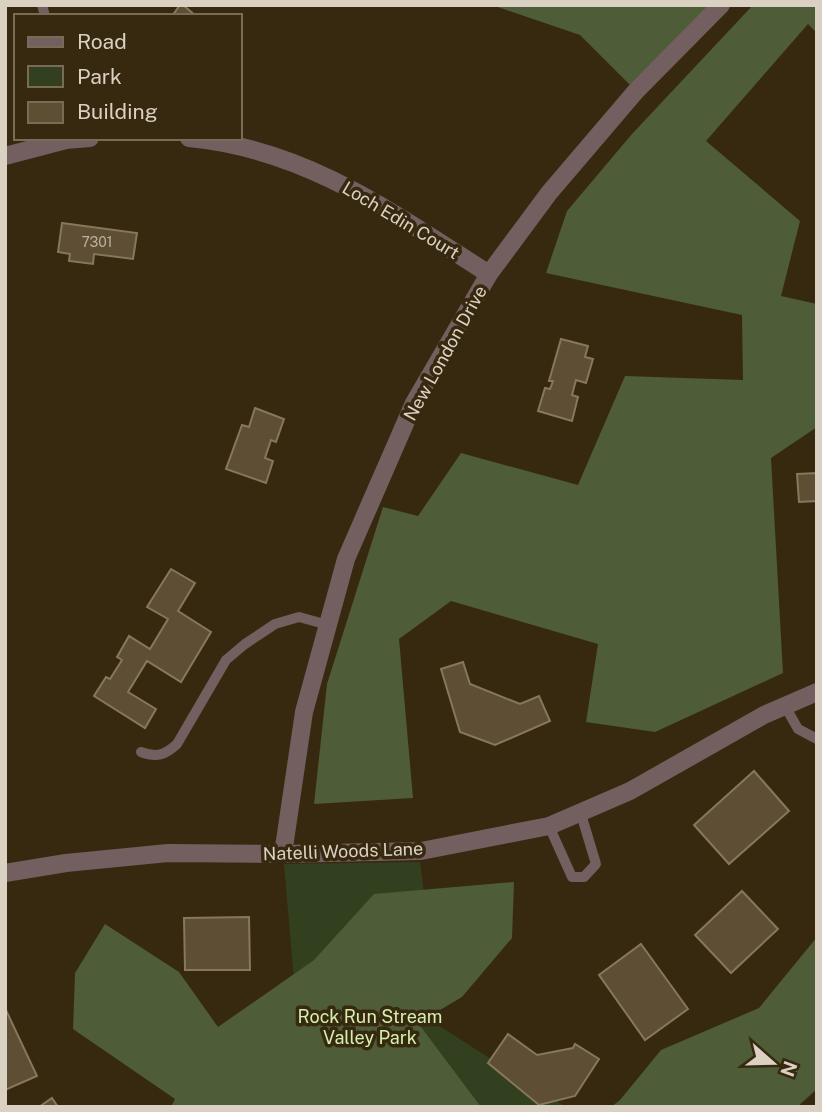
<svg xmlns="http://www.w3.org/2000/svg" width="822" height="1112" font-family="'Public Sans',sans-serif">
	<style>
		.green { fill: #33401f }
		.forest { fill: #4e5c38 }
		.building { fill: #5e4f34; stroke: #87775b; stroke-width: 2 }
		.lines { fill: none; stroke-linecap: round; stroke-linejoin: round }
		.lane { stroke: #735f5f; stroke-width: 10 }
		.street { stroke: #735f5f; stroke-width: 18 }
		.labels { text-anchor: middle; dominant-baseline: central; stroke-width: 7; stroke-linejoin: round; paint-order: stroke }
		.number-label { font-size: 14px; fill: #bbb09e }
		.street-label { font-size: 18px; fill: #dad1c2; stroke: #37290f }
		.park-label { font-size: 18px; fill: #d5efaf; stroke: #37290f }
	</style>
	<rect width="100%" height="100%" fill="#37290f"/>
	<path class="green" d="M420,862l21,165 125,80h-261l-21,-243z"/>
	<g class="forest">
		<path d="M492,5h229l-85,86 -56,-56z"/>
		<path d="M753,5h64v28l-9,-9 -102,117 94,80 -19,75 36,8v123l-46,31 12,215 -128,59 -69,-10 12,-78 -147,-43 -52,38 14,159 -99,6 13,-120 56,-177 35,9 43,-63 117,32 47,-109 118,4 -1,-65 -196,-42 21,-62 65,-77z"/>
		<path d="M514,882l-2,56 -50,59 -44,26 63,84h-310l4,-8 -102,-70 2,-56 30,-49 74,48 39,55 96,-67 60,-66z"/>
		<path d="M817,937v152l-20,18h-186l9,-7 41,-50 98,-42z"/>
	</g>
	<g class="building">
		<path d="M180,5h3l13,11h-24z"/>
		<path d="M62,223l75,10 -4,26 -39,-5 -1,10 -24,-3 1,-7 -12,-2z"/>
		<path d="M561,339l27,7 -3,11 8,2 -7,24 -10,-3 -4,15 6,2 -6,24 -34,-10 7,-23 5,1 3,-8h-4z"/>
		<path d="M255,408l29,11 -8,23 -5,-2 -6,18 8,3 -7,22 -40,-14 16,-44 7,2z"/>
		<path d="M817,473v28l-18,1 -2,-28z"/>
		<path d="M171,569l24,14 -17,28 33,21 -30,50 -34,-21 -19,31 28,17 -11,19 -51,-32 12,-19 4,2 12,-19 -5,-3 12,-21 21,13 18,-30 -21,-12z"/>
		<path d="M463,662l7,22 50,20 19,-8 11,25 -55,24 -35,-13 -19,-63z"/>
		<path d="M754,771l35,40 -60,53 -35,-39z"/>
		<path d="M742,891l36,38 -47,44 -36,-38z"/>
		<path d="M249,917l1,53h-65l-1,-52z"/>
		<path d="M641,944l47,65 -43,31 -46,-65z"/>
		<path d="M5,1008l32,68 -32,14z"/>
		<path d="M508,1034l29,21 36,-7 2,-4 24,15 -24,37 -36,9 -51,-42z"/>
		<path d="M52,1098l6,9h-19z"/>
	</g>
	<g class="lines">
		<g class="lane">
			<path d="M42,5l3,11"/>
			<path d="M785,706l13,23 19,10"/>
			<path d="M141,752c16,6 24,3 36,-8l49,-84 19,-16 30,-20 24,-7 29,8"/>
			<path d="M549,826l23,51h12l12,-13 -15,-50"/>
		</g>
		<g class="street">
			<path d="M189,138c117,11 204,75 300,136"/>
			<path d="M5,156l61,-16 24,-2"/>
			<path d="M283,854l21,-142 42,-153 68,-156 75,-129 60,-81 87,-102 85,-86"/>
			<path d="M5,873l61,-10 102,-10 115,1 138,-3 128,-25 81,-35 134,-76 53,-23"/>
		</g>
	</g>
	<g class="labels">
		<g class="number-label">
			<text x="97" y="242">7301</text>
		</g>
		<g class="street-label">
			<text transform="translate(401 220) rotate(31)">Loch Edin Court</text>
			<text transform="translate(445 353) rotate(-61)">New London Drive</text>
			<text transform="translate(343 851) rotate(-2)">Natelli Woods Lane</text>
		</g>
		<g class="park-label">
			<text x="370" y="1016">Rock Run Stream<tspan x="370" dy="21">Valley Park</tspan></text>
		</g>
	</g>
	<rect width="822" height="1112" fill="none" stroke="#dad1c2" stroke-width="14"/>
	<rect x="14" y="14" width="228" height="126" fill="#37290f" stroke="#786c57" stroke-width="2"/>
	<rect x="28" y="37" width="35" height="10" fill="#735f5f" stroke="#786c57" stroke-width="2"/>
	<text x="77" y="49" font-size="21" fill="#dad1c2">Road</text>
	<rect x="28" y="66" width="35" height="21" fill="#33401f" stroke="#786c57" stroke-width="2"/>
	<text x="77" y="84" font-size="21" fill="#dad1c2">Park</text>
	<rect x="28" y="102" width="35" height="21" fill="#5e4f34" stroke="#786c57" stroke-width="2"/>
	<text x="77" y="119" font-size="21" fill="#dad1c2">Building</text>
	<g transform="translate(773 1063) rotate(110)" stroke="#37290f" stroke-width="5" paint-order="stroke">
	<path d="M0-5L12 26L0 18L-12 26Z" fill="#dad1c2"/>
	<text y="-10" font-size="19" font-weight="bold" text-anchor="middle" fill="#dad1c2">N</text>
	</g>
</svg>
